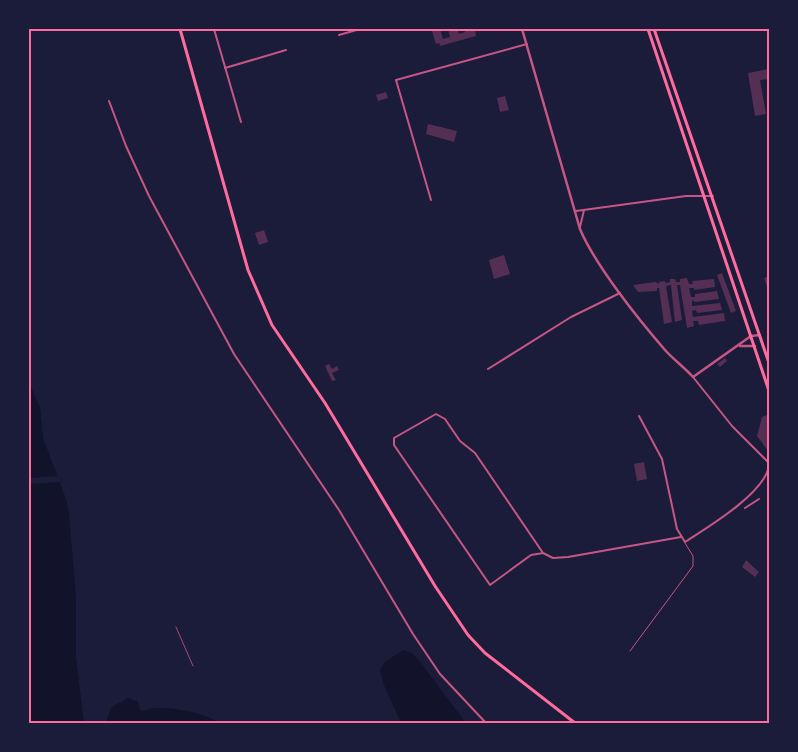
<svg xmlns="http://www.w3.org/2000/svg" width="798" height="752" font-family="'Source Serif 4',serif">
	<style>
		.water { fill: #12122b }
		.pier { fill: #1b1b3a }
		.building { fill: #542f53 }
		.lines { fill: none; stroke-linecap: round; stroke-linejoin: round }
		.service { stroke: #c65784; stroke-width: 1 }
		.minor { stroke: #c65784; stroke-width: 2 }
		.tertiary { stroke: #c65784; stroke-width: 2.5 }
		.secondary { stroke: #ff6b9d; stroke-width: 3 }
		.rail { stroke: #a44b75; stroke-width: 1 }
		.neatline { fill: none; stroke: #ff6b9d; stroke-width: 2 }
	</style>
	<rect width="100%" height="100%" fill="#1b1b3a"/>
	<g class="water">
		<path d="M29,341l2,46 9,21 3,30 23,61 3,14 7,83v61l8,66h-55z"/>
		<path d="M403,650l10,4 8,9 45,60h-65l-17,-38 -4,-15 5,-8z"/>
		<path d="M128,698l9,3 4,10c5,0 10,-3 16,-3 17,-1 49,5 62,15h-114l7,-16z"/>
	</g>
	<path class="pier" d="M59,476l2,6 -32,2v-6z"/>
	<g class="building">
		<path d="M440,29l3,10 7,-2 -2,-8h9l2,5 6,-2 -1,-3h11l1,7 -36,10 -1,-3 -3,1 -4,-13z"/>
		<path d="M769,69v10l-9,1 6,34 -11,2 -7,-43z"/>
		<path d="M386,92l2,6 -10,3 -2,-6z"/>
		<path d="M505,96l4,14 -9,2 -3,-14z"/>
		<path d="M428,124l29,7 -3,11 -28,-8z"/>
		<path d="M264,230l4,12 -9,3 -4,-12z"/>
		<path d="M504,255l6,19 -16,5 -5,-19z"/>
		<path d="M722,273l14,38 -5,2 -14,-38z"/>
		<path d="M769,276v17l-5,-15z"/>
		<path d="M687,278l2,6h4l-1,-3 22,-2 1,8 -21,3v-2h-5l2,9h4v-3l22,-3 2,8 -24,3 -3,-2v6l28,-3 2,7 -25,3 -1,-3 -4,1 1,6 31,-4 1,8 -26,4 -1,-4h-5l1,5 -7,2 -7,-43h-3l5,35 -7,2 -4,-37 -5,1 6,36 -8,2 -5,-36h-2v3l-19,1 -5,-7 22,-3 4,2v-2l6,-1 1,2 4,-1v-3h5l1,3h4v-3z"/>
		<path d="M725,358l2,3 -7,6 -3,-3z"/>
		<path d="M329,364l3,5 5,-3 2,4 -7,3 4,7 -4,1 -7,-15z"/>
		<path d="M767,415l2,6v31l-12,-16 5,-19z"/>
		<path d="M644,462l3,17 -10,2 -3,-17z"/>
		<path d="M746,560l13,12 -4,5 -13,-10z"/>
	</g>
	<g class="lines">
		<path class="service" d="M630,651l63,-85v-10l-8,-13"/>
		<g class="minor">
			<path d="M214,29l27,93"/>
			<path d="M339,35l21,-6"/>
			<path d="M225,68l61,-18"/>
			<path d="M109,101l17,45 23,50 85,158 105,156 74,124 27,40 46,49"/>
			<path d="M431,200l-35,-120 131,-36"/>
			<path d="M576,211l110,-15h27"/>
			<path d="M580,227l4,-17"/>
			<path d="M488,369l83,-52 49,-24"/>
			<path d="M693,377l39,49 37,37"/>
			<path d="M639,416l23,43 15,70 8,13c23,-15 77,-47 84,-75"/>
			<path d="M745,508l14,-9"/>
			<path d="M543,553l-68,-100 -15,-12 -15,-22 -9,-5 -42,24v7l96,140 41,-30 12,-2 10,5 15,-1 113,-20"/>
		</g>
		<g class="tertiary">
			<path d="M522,29l58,200c15,36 59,91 85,121 9,10 19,17 28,27l58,-41 9,-1"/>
			<path d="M740,346h15"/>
		</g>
		<g class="secondary">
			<path d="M180,29l68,241 24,55 53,78 110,183 33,49 17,18 90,70"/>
			<path d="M648,29l121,362"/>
			<path d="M654,29l115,334"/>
		</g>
		<path class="rail" d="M176,627l17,39"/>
	</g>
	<rect width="798" height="752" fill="none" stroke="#1b1b3a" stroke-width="60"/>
	<rect x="30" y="30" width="738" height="692" class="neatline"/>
</svg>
